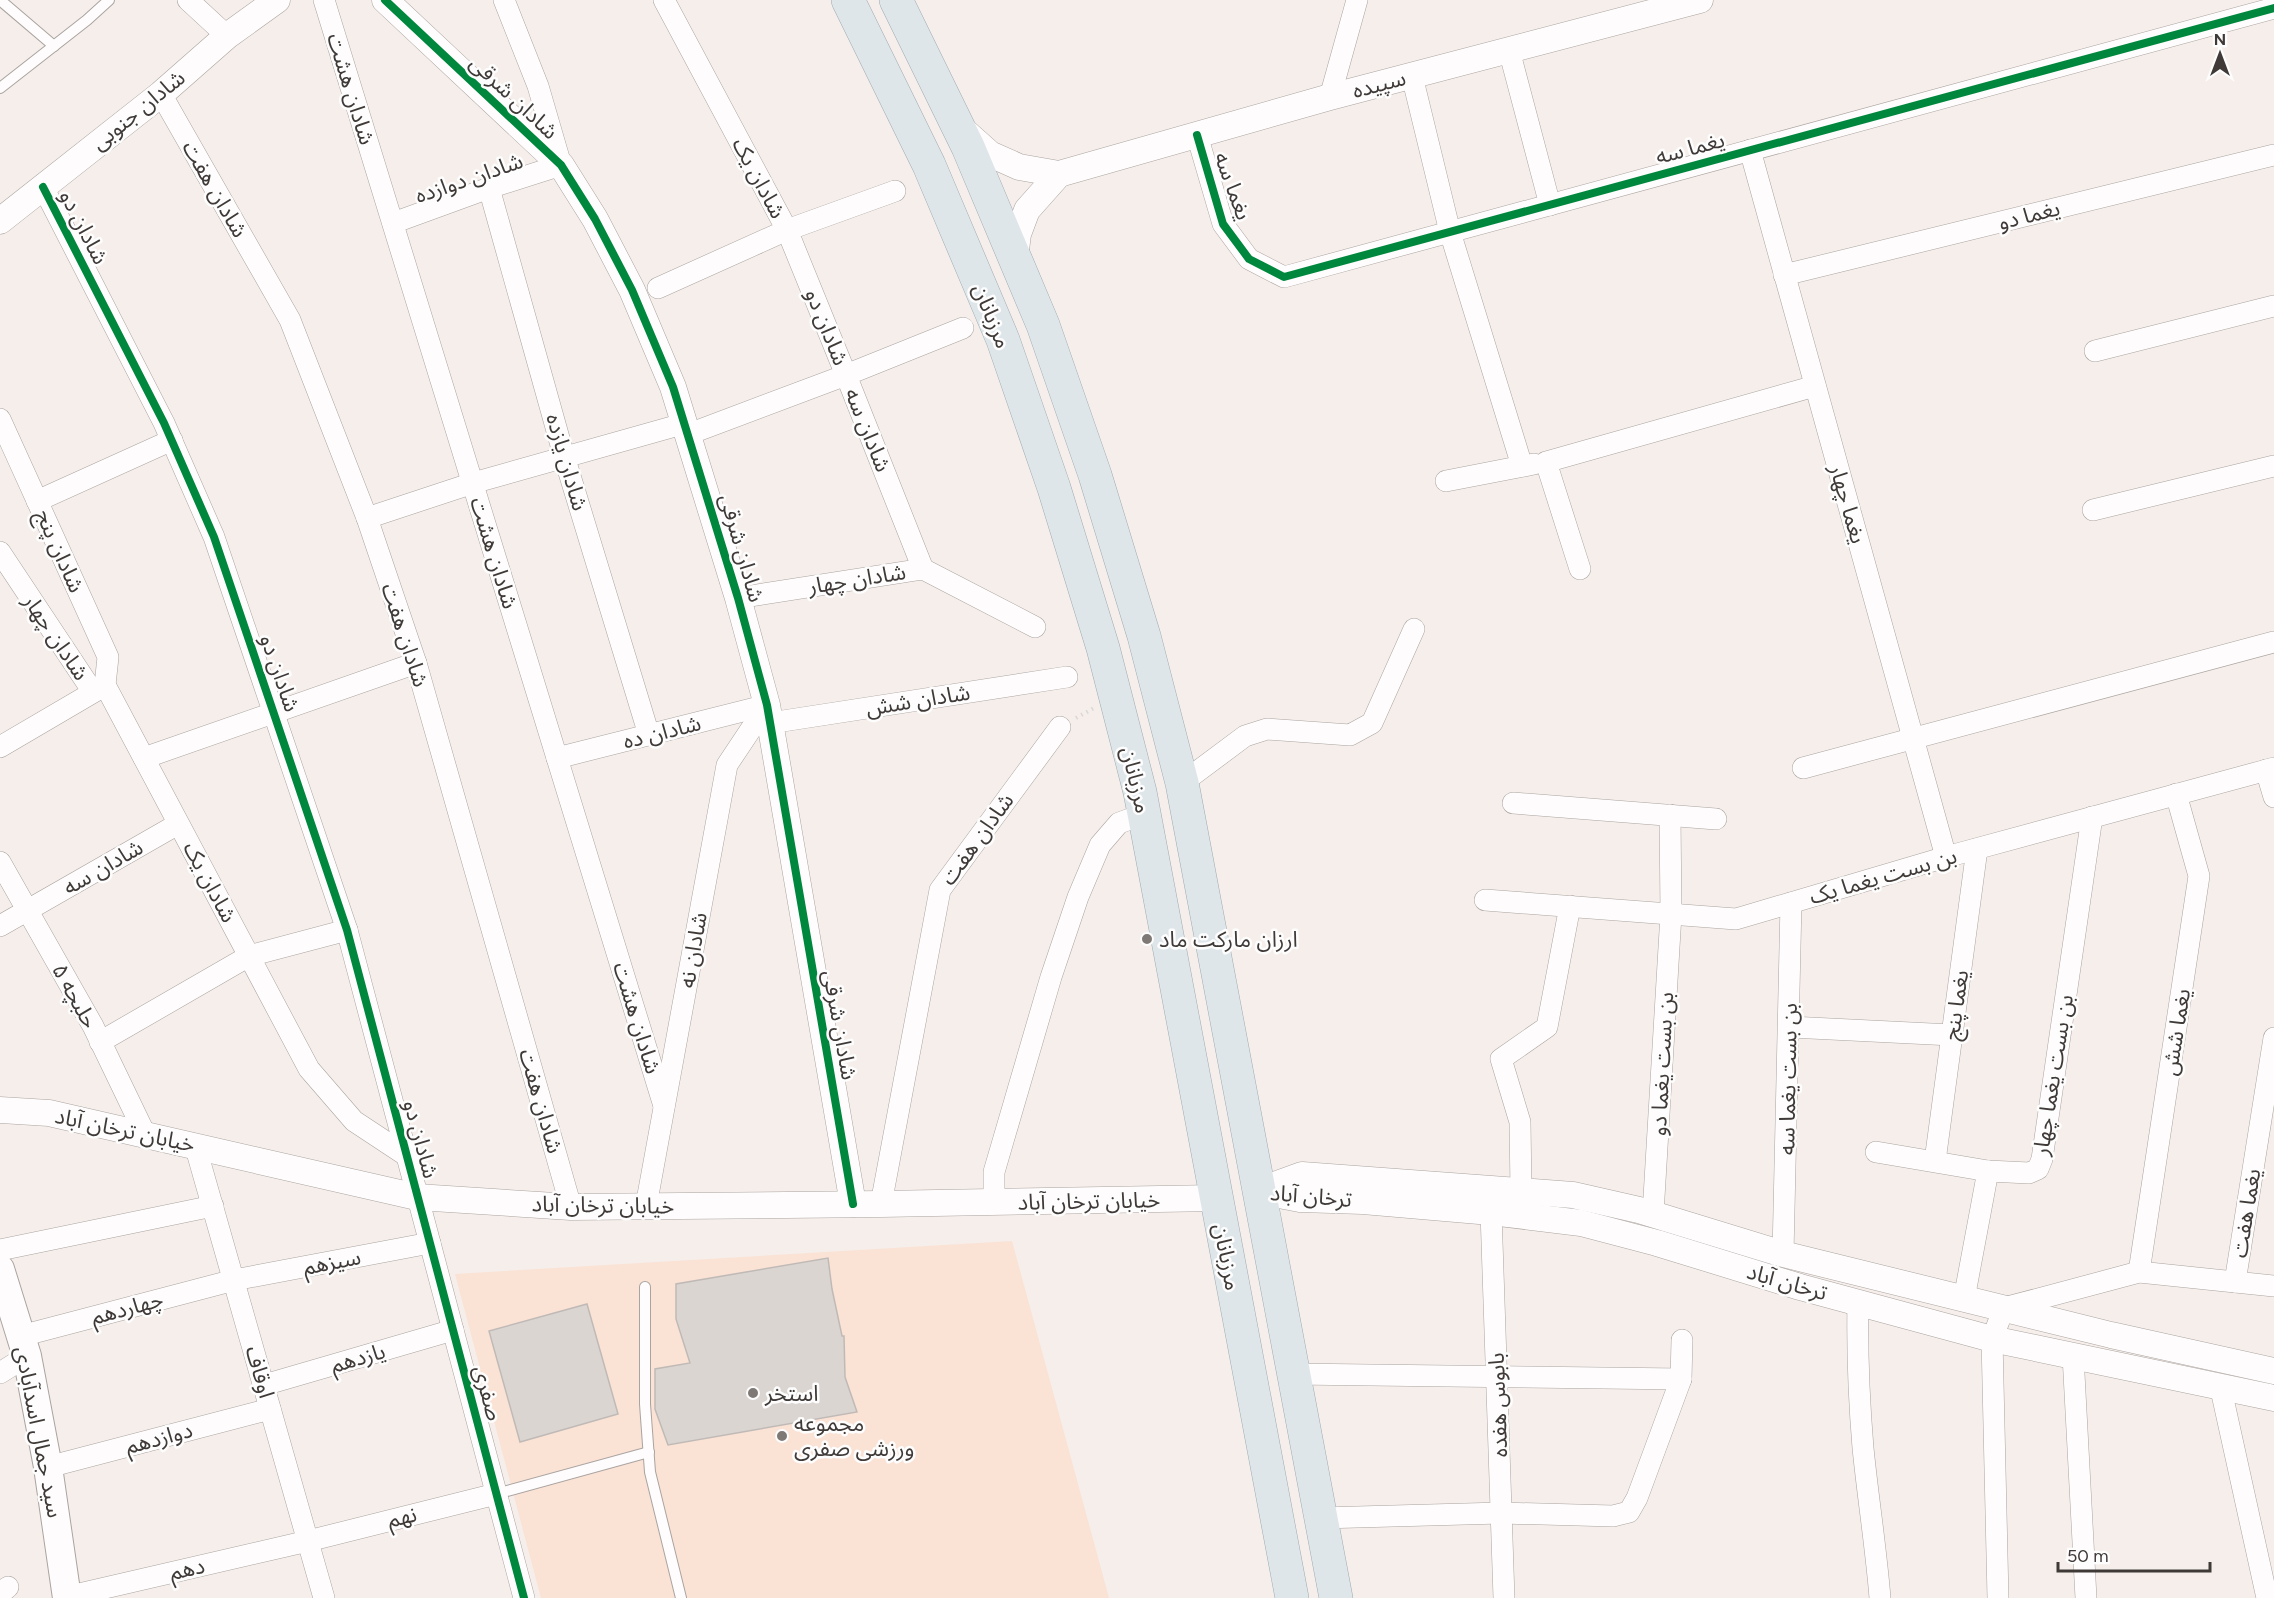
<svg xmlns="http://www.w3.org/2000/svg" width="2274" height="1598" font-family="Figtree,'Noto Sans Arabic',sans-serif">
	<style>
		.green { fill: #fae2d5 }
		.building { fill: #dbd5d2; stroke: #c0bab7; stroke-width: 1.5 }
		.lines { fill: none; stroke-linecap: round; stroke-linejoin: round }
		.service-casing { stroke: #aaa4a1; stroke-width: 12 }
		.minor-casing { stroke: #aaa4a1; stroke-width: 22 }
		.tertiary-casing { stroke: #aaa4a1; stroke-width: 27 }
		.secondary-casing { stroke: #aaa4a1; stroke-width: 30 }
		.primary-casing { stroke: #9fabb1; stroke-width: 34 }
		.path { stroke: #dad8d6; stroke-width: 4; stroke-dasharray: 1.5 4.5; stroke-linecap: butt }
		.service { stroke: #fefcfc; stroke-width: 10 }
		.minor { stroke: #fefcfc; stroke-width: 21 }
		.tertiary { stroke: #fefcfc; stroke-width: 26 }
		.secondary { stroke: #fefcfc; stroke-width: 28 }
		.primary { stroke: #dee6ea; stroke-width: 33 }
		.cycleway-casing { stroke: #fdfdfd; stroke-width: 11 }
		.cycleway { stroke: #00873e; stroke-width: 8 }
		.poi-dot { fill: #7f7976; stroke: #fdfdfd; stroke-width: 2 }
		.labels { text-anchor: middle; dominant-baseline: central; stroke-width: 5; stroke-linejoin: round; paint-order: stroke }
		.street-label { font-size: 22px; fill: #3f3a38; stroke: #fdfdfd }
		.poi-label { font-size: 22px; fill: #3f3a38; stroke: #fdfdfd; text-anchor: start }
	</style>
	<rect width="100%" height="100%" fill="#f6eeea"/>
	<path class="green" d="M1012,1241l97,357h-568l-86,-324z"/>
	<g class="building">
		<path d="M828,1258l4,31 10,47h2l1,41 12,35 -189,33 -13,-36v-40l35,-6 -14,-44v-35z"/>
		<path d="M587,1304l31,110 -98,28 -31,-111z"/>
	</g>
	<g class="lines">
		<g class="service-casing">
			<g id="service">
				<path d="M0,0l54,46"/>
				<path d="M0,88l87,-68 22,-20"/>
				<path d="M645,1287v117l5,68 31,126"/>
				<path d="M496,1494l153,-42"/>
			</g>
		</g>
		<g class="minor-casing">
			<g id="minor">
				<path d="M188,0l39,36"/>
				<path d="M324,0l340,1106"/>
				<path d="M1509,50l41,155"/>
				<path d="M1412,76l38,156 72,234"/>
				<path d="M161,94l129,226 77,198 49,145 155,544"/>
				<path d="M1330,97l27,-97"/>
				<path d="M1197,135l26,89 26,35 35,18 990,-269"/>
				<path d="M1750,150l196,707"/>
				<path d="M43,187l121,236 50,114 60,177 73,216 177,668"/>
				<path d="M489,188l75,268 85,279"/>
				<path d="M393,223l96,-35 72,-23 -23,-79 -34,-86"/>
				<path d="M1784,275l490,-120"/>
				<path d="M658,288l129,-58 -123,-230"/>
				<path d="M2095,351l179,-45"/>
				<path d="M0,419l108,238 -3,28"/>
				<path d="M689,434l157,-59 -59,-145 108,-39"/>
				<path d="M1446,481l88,-17"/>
				<path d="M37,501l135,-61"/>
				<path d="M2093,510l181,-44"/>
				<path d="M367,518l106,-35 213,-60"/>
				<path d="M0,552l93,140"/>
				<path d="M923,569l-77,-194 117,-47"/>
				<path d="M1580,569l-34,-107 269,-76"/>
				<path d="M738,598l185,-29 112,58"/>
				<path d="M105,685l204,384 45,52 53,35"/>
				<path d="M770,723l297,-46"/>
				<path d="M0,747l104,-61"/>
				<path d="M144,758l272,-95"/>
				<path d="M557,758l210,-53"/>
				<path d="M1803,768l471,-126"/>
				<path d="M2266,770l8,27"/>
				<path d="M1182,783l63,-47 22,-7 83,6 22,-12 42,-94"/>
				<path d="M1513,803l203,16"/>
				<path d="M0,862l93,164 52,108"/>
				<path d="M1485,900l251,19 210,-62 328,-89"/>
				<path d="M0,926l178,-102"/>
				<path d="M1790,1027l162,8"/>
				<path d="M100,1042l149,-86 98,-26"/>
				<path d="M195,1145l129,453"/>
				<path d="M1876,1152l112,19 41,2 9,-4 4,-10 50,-342"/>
				<path d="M1935,1161l42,-312"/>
				<path d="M1521,1191l-1,-69 -19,-63 46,-32 23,-121"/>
				<path d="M994,1202v-30l57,-195 27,-80 22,-52 19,-22 25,-9"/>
				<path d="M881,1204l59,-314 120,-163"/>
				<path d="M646,1206l81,-441 40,-60"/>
				<path d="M1491,1212l13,386"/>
				<path d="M1653,1214l18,-300 -1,-99"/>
				<path d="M0,1250l213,-44"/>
				<path d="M1783,1254l8,-351"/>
				<path d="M2139,1272l60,-396 -23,-82"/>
				<path d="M2235,1282l39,-244"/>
				<path d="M1964,1299l24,-128"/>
				<path d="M1858,1302c-1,49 1,98 5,146 5,50 13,100 17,150"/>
				<path d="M21,1336l213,-56 196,-37"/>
				<path d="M2073,1355l13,243"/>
				<path d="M0,1373l27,-17"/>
				<path d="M1293,1374l388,5"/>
				<path d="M264,1385l189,-55"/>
				<path d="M2220,1385l47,213"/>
				<path d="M48,1467l222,-58"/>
				<path d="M1321,1518l180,-5 112,3 16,-4 8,-14 44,-119 1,-39"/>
				<path d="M0,1594l8,-7"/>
				<path d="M66,1597l242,-56 188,-47"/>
				<path d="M1998,1598l-6,-259 12,-31 135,-36 135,14"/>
			</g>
		</g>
		<g class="tertiary-casing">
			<g id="tertiary">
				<path d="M385,0l176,165 34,54 37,71 41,97 65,211 29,107 86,499"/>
				<path d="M962,129l28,25 29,13 40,7 271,-77 370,-97"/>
				<path d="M0,221l161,-127 66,-58 50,-36"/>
				<path d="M1015,258l3,-24 9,-24 32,-36"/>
				<path d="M0,1110l49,3 368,84 154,10 310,-3 335,-6"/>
				<path d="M1258,1191l44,-16 271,20 66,15 144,44 328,81 163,36"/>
				<path d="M1259,1191l41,8 63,2 128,11 90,11 76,20 143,44 192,52 282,59"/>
			</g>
		</g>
		<g class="secondary-casing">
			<path id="secondary" d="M0,1269l27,87 21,111 19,131"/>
		</g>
		<g class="primary-casing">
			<g id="primary">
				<path d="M848,0l81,165 74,175 51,148 49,160 37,144 152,806"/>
				<path d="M896,0l72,147 75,178 52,150 49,161 38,147 154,815"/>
			</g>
		</g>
		<path class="path" d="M1076,718l18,-10"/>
		<use href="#service" class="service"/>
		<use href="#minor" class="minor"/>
		<use href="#tertiary" class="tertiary"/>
		<use href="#secondary" class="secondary"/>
		<use href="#primary" class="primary"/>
		<g class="cycleway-casing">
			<g id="cycleway">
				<path d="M385,0l176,165 34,54 37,71 41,97 65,211 29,107 86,499"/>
				<path d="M1197,135l26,89 26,35 35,18 990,-269"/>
				<path d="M43,187l121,236 50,114 60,177 73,216 177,668"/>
			</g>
		</g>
		<use href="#cycleway" class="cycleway"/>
	</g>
	<g class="poi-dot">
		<circle cx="1147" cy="939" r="6"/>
		<circle cx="753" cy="1393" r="6"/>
		<circle cx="782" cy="1436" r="6"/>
	</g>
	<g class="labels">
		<g class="street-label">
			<text transform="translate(1379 84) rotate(-15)">سپیده</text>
			<text transform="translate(351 89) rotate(73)">شادان هشت</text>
			<text transform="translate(514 97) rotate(43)">شادان شرقی</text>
			<text transform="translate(138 110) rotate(-39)">شادان جنوبی</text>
			<text transform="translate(1690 148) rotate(-15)">یغما سه</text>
			<text transform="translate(469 178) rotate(-19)">شادان دوازده</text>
			<text transform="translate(759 178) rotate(62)">شادان یک</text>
			<text transform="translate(1233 186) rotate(70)">یغما سه</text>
			<text transform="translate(215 189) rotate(60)">شادان هفت</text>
			<text transform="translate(2029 215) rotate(-14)">یغما دو</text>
			<text transform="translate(84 227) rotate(63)">شادان دو</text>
			<text transform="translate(992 316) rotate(68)">مرزبانان</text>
			<text transform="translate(827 327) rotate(68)">شادان دو</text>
			<text transform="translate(868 430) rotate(68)">شادان سه</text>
			<text transform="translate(567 462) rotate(74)">شادان یازده</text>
			<text transform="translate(1848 504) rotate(74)">یغما چهار</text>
			<text transform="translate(742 548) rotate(74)">شادان شرقی</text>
			<text transform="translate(60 551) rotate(66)">شادان پنج</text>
			<text transform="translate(494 553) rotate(73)">شادان هشت</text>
			<text transform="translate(857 579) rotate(-9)">شادان چهار</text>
			<text transform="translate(405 635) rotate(72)">شادان هفت</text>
			<text transform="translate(56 637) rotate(56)">شادان چهار</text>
			<text transform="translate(280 673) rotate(71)">شادان دو</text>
			<text transform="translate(918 700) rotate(-9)">شادان شش</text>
			<text transform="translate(662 732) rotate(-14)">شادان ده</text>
			<text transform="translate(1136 780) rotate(77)">مرزبانان</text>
			<text transform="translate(977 839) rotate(-54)">شادان هفت</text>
			<text transform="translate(103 867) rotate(-30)">شادان سه</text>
			<text transform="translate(1883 876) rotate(-16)">بن بست یغما یک</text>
			<text transform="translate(210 882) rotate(62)">شادان یک</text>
			<text transform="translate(693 950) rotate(-80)">شادان نه</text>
			<text transform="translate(75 996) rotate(61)">حلبچه ۵</text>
			<text transform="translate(1956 1005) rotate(-82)">یغما پنج</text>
			<text transform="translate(637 1018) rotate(73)">شادان هشت</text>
			<text transform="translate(840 1025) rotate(80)">شادان شرقی</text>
			<text transform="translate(2176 1032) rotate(-81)">یغما شش</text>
			<text transform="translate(1662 1064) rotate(-87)">بن بست یغما دو</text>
			<text transform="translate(2053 1075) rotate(-81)">بن بست یغما چهار</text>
			<text transform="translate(1788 1079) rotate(-89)">بن بست یغما سه</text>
			<text transform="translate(541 1101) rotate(74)">شادان هفت</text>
			<text transform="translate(125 1130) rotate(12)">خیابان ترخان آباد</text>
			<text transform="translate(421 1139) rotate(75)">شادان دو</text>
			<text transform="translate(1311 1196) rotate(5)">ترخان آباد</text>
			<text transform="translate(1089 1201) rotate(-1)">خیابان ترخان آباد</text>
			<text transform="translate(603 1205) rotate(1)">خیابان ترخان آباد</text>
			<text transform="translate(2246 1213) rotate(-81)">یغما هفت</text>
			<text transform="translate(1227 1257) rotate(79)">مرزبانان</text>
			<text transform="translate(332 1262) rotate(-11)">سیزهم</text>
			<text transform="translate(1787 1282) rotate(16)">ترخان آباد</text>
			<text transform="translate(127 1308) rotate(-15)">چهاردهم</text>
			<text transform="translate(358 1358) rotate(-16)">یازدهم</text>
			<text transform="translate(260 1372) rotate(74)">اوقاف</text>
			<text transform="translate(488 1393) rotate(75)">صفری</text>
			<text transform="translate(1498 1405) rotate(-92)">بابوس هفده</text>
			<text transform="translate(39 1432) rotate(79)">سید جمال اسدآبادی</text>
			<text transform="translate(159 1438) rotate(-15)">دوازدهم</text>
			<text transform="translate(402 1517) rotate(-14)">نهم</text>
			<text transform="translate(187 1569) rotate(-13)">دهم</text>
		</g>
		<g class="poi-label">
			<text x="1159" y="939">ارزان مارکت ماد</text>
			<text x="765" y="1393">استخر</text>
			<text x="794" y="1423">مجموعه<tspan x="794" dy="25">ورزشی صفری</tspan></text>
		</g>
	</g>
	<g transform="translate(2220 54)" stroke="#fdfdfd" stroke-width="4.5" paint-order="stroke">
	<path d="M0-4.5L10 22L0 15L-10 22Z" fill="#3f3a38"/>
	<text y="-9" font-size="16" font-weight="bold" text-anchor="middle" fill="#3f3a38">N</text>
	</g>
	<path d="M2058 1562v9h152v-9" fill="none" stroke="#3f3a38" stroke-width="3"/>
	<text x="2067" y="1562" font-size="18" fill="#3f3a38" stroke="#fdfdfd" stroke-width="4.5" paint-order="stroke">50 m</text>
</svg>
